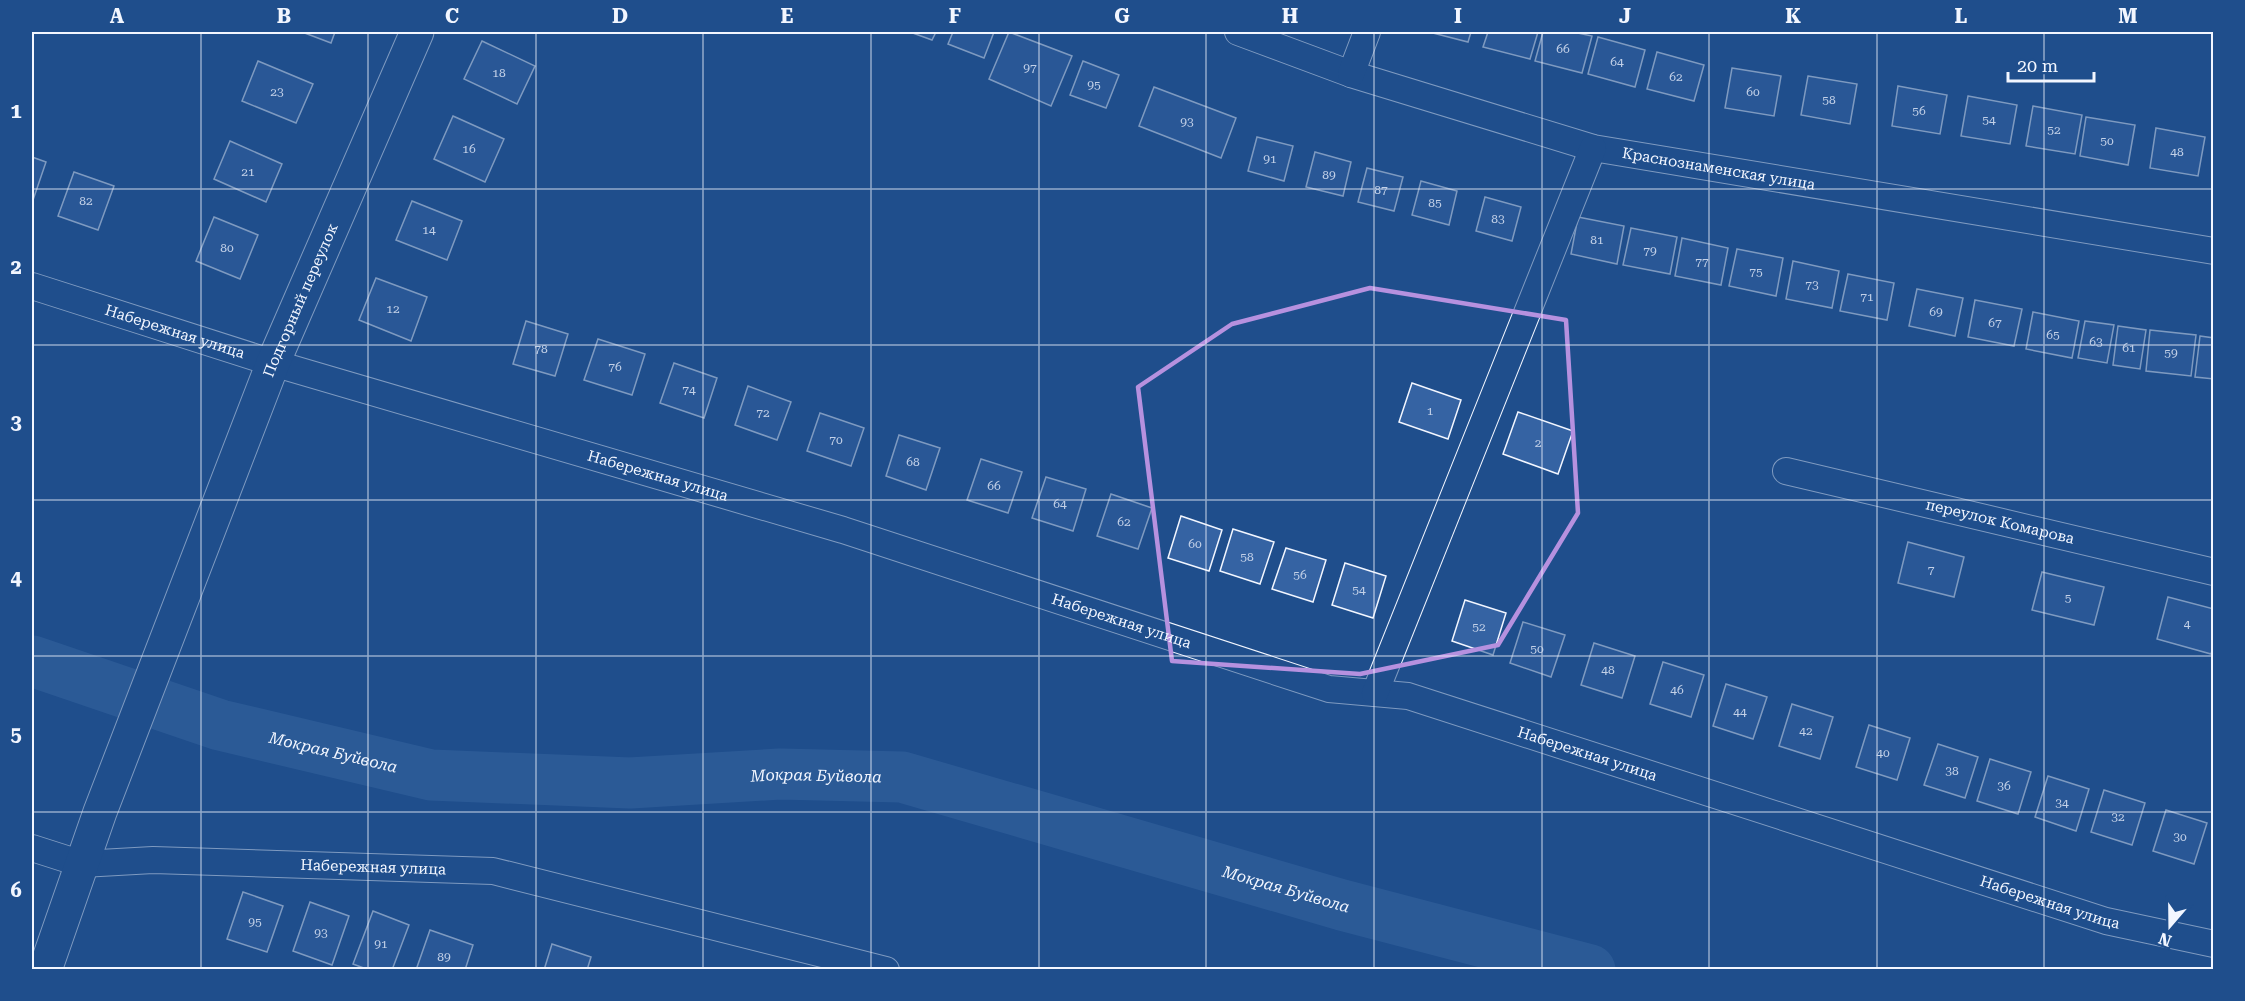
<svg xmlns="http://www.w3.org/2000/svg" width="2245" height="1001" font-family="'Roboto Serif',serif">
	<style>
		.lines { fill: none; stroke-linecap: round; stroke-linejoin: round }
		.river { stroke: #3b69a3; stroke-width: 51 }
		.building { fill: #3563a3; stroke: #f2f6ff; stroke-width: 1.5 }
		.minor-casing { stroke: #f2f6ff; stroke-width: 28 }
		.secondary-casing { stroke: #f2f6ff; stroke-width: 35 }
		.minor { stroke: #1f4e8c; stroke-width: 26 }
		.secondary { stroke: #1f4e8c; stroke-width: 33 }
		.marked { fill: none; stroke: #b691df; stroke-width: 4.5; stroke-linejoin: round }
		.grid { fill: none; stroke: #f2f6ff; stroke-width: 1.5; stroke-opacity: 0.55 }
		.labels { text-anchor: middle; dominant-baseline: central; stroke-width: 4.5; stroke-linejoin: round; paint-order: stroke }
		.number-label { font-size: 12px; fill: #c3d1e8 }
		.street-label { font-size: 15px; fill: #f2f6ff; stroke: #1f4e8c }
		.water-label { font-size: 16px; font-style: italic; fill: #f2f6ff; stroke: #1f4e8c }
		.neatline { fill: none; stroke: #f2f6ff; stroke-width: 2 }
		.grid-label { font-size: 20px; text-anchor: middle; font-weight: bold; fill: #f2f6ff }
	</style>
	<rect width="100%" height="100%" fill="#1f4e8c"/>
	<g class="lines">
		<path class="river" id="s1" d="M32,661l188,64 211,50 199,8 150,-9 122,3 440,128 248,65"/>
	</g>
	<g class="building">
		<path d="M302,32h33l-4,11z"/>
		<path d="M910,32h26l-4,8z"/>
		<path d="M953,32h41l-10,26 -36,-14z"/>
		<path d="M1009,32l63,24 -21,50 -62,-27z"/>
		<path d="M1429,32h42l-3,10z"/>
		<path d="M1488,32h50l-8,27 -47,-12z"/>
		<path d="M1543,32h30l19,4 -10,37 -47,-12z"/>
		<path d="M1598,37l47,13 -10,37 -47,-13z"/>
		<path d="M482,41l53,25 -18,38 -53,-25z"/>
		<path d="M1657,52l47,13 -10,36 -47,-12z"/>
		<path d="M258,61l55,23 -17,39 -54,-22z"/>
		<path d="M1083,61l36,14 -13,33 -36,-13z"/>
		<path d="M1732,68l49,8 -7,40 -49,-8z"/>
		<path d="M1808,76l49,8 -7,40 -49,-9z"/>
		<path d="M1898,86l49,9 -7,39 -48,-8z"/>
		<path d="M1154,87l82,31 -15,40 -82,-32z"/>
		<path d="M1968,96l49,9 -7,39 -49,-8z"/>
		<path d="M2033,106l49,9 -7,39 -49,-8z"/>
		<path d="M453,116l51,23 -19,43 -51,-23z"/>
		<path d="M2086,117l49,8 -7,40 -48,-9z"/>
		<path d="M2156,128l49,9 -7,39 -48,-8z"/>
		<path d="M1257,137l36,9 -9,35 -36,-10z"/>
		<path d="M230,141l52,23 -16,38 -52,-23z"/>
		<path d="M1315,152l36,10 -8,34 -37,-9z"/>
		<path d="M32,157l14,5 -14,41z"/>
		<path d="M1367,168l36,9 -9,34 -36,-9z"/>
		<path d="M74,172l40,14 -16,44 -40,-14z"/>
		<path d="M1421,181l36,10 -8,34 -37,-10z"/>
		<path d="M1485,197l36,10 -9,34 -36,-10z"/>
		<path d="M412,201l50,20 -15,39 -51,-20z"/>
		<path d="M214,217l44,18 -18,44 -44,-18z"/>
		<path d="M1578,217l46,9 -7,38 -46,-10z"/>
		<path d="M1631,228l46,9 -7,37 -47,-9z"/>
		<path d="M1682,238l46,10 -7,37 -46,-9z"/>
		<path d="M1737,249l46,9 -7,38 -47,-10z"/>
		<path d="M1793,261l46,10 -7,37 -46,-9z"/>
		<path d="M1848,274l46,9 -7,37 -47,-9z"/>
		<path d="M376,278l51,19 -16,44 -52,-21z"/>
		<path d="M1917,289l46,9 -8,38 -46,-10z"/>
		<path d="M1975,300l47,9 -8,37 -46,-9z"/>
		<path d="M2033,312l46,9 -7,37 -46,-9z"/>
		<path d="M526,321l42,13 -13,42 -42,-12z"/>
		<path d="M2085,321l29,4 -7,38 -29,-5z"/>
		<path d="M2118,326l28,4 -6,39 -27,-4z"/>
		<path d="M2150,330l46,5 -5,41 -45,-5z"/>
		<path d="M2200,336l14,2v41l-19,-2z"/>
		<path d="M598,339l47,15 -13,41 -48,-15z"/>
		<path d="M674,363l43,15 -13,40 -44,-15z"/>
		<path d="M1412,383l49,17 -13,39 -49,-17z"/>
		<path d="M748,386l43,16 -14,38 -42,-15z"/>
		<path d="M1518,412l55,19 -15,43 -55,-20z"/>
		<path d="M820,413l44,15 -13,38 -44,-15z"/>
		<path d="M899,435l41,13 -14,42 -40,-14z"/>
		<path d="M981,459l41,13 -14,41 -41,-13z"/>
		<path d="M1046,477l40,12 -13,42 -41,-13z"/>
		<path d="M1111,494l41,14 -14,41 -41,-13z"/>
		<path d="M1181,516l41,14 -13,41 -41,-13z"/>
		<path d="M1233,529l41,13 -14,42 -40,-13z"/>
		<path d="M1908,542l56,15 -10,40 -56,-14z"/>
		<path d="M1286,548l40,12 -13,42 -41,-13z"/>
		<path d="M1345,563l41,13 -13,42 -41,-13z"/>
		<path d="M2042,572l62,15 -10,38 -62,-15z"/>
		<path d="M2168,597l46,12v35l-3,10 -54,-15z"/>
		<path d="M1465,600l41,13 -13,42 -41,-14z"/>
		<path d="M1523,622l42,13 -14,42 -41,-14z"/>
		<path d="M1594,643l41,13 -13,42 -41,-13z"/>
		<path d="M1663,662l41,13 -13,42 -41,-13z"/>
		<path d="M1726,684l41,13 -14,42 -40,-13z"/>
		<path d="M1792,704l41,13 -13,42 -41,-13z"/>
		<path d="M1869,725l41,13 -13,42 -41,-13z"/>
		<path d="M1938,744l40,13 -13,41 -41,-13z"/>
		<path d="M1990,759l41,13 -13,42 -41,-13z"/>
		<path d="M2048,776l41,13 -13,42 -41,-14z"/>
		<path d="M2104,790l41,13 -13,42 -41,-13z"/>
		<path d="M2166,810l41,13 -13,41 -41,-13z"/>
		<path d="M243,892l40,14 -16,46 -40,-13z"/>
		<path d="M310,902l39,14 -17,49 -39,-14z"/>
		<path d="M373,911l36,14 -17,45h-23l-16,-6z"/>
		<path d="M430,930l43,15 -8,25h-49z"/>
		<path d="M552,944l39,13 -4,13h-43z"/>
	</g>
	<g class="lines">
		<g class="minor-casing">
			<g id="minor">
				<path id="s2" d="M1238,32l113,42 242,74 621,103"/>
				<path d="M1351,74l16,-42"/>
				<path id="s3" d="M32,286l241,77 570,167 486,159 79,7 698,225 108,23"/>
				<path id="s4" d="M1786,471l428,101"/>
				<path d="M1375,693l218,-545"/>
				<path id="s5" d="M32,848l50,16 71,-4 340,11 393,99"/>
			</g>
		</g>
		<g class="secondary-casing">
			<g id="secondary">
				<path id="s6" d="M45,970l55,-158 173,-449 144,-331"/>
			</g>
		</g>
		<use href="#minor" class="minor"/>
		<use href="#secondary" class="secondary"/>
	</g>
	<path d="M0 0H2245V1001H0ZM1370,288l196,32 12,193 -80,132 -138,29 -188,-13 -34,-274 94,-63z" fill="#1f4e8c" fill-opacity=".55" fill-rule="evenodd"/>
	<path class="marked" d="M1370,288l196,32 12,193 -80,132 -138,29 -188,-13 -34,-274 94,-63z"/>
	<path class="grid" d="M201,32v938M368,32v938M536,32v938M703,32v938M871,32v938M1039,32v938M1206,32v938M1374,32v938M1542,32v938M1709,32v938M1877,32v938M2044,32v938M32,189h2182M32,345h2182M32,500h2182M32,656h2182M32,812h2182"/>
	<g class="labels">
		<g class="number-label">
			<text x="1563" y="49">66</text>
			<text x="1617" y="62">64</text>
			<text x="1030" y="68">97</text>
			<text x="499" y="73">18</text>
			<text x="1676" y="77">62</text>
			<text x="1094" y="85">95</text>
			<text x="277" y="92">23</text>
			<text x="1753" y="92">60</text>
			<text x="1829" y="100">58</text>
			<text x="1919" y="111">56</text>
			<text x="1989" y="120">54</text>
			<text x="1187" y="122">93</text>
			<text x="2054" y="130">52</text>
			<text x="2107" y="141">50</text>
			<text x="469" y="149">16</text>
			<text x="2177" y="152">48</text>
			<text x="1270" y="159">91</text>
			<text x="248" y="172">21</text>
			<text x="1329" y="175">89</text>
			<text x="1381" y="190">87</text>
			<text x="86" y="201">82</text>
			<text x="1435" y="203">85</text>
			<text x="1498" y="219">83</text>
			<text x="429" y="230">14</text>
			<text x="1597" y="240">81</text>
			<text x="227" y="248">80</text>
			<text x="1650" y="251">79</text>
			<text x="1702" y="262">77</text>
			<text x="1756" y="272">75</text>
			<text x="1812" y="285">73</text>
			<text x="1867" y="297">71</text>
			<text x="393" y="309">12</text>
			<text x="1936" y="312">69</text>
			<text x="1995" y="323">67</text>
			<text x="2053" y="335">65</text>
			<text x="2096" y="342">63</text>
			<text x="2129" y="348">61</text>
			<text x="541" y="349">78</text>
			<text x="2171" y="353">59</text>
			<text x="615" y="367">76</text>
			<text x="689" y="390">74</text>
			<text x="1430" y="411">1</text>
			<text x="763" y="413">72</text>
			<text x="836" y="440">70</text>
			<text x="1538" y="443">2</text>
			<text x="913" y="462">68</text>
			<text x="994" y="486">66</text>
			<text x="1060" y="504">64</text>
			<text x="1124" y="522">62</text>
			<text x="1195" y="544">60</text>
			<text x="1247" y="557">58</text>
			<text x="1931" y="570">7</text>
			<text x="1300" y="575">56</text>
			<text x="1359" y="590">54</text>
			<text x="2068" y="598">5</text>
			<text x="2187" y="624">4</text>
			<text x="1479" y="627">52</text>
			<text x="1537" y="649">50</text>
			<text x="1608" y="670">48</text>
			<text x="1677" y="690">46</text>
			<text x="1740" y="712">44</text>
			<text x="1806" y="731">42</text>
			<text x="1883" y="753">40</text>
			<text x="1952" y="771">38</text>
			<text x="2004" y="786">36</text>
			<text x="2062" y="803">34</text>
			<text x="2118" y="817">32</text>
			<text x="2180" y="837">30</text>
			<text x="255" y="922">95</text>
			<text x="321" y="933">93</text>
			<text x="381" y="944">91</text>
			<text x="444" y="957">89</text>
		</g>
		<g class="street-label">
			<text stroke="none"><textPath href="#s2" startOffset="501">Краснознаменская улица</textPath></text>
			<text stroke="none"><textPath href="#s6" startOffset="717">Подгорный переулок</textPath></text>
			<text stroke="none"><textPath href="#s3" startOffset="150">Набережная улица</textPath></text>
			<text stroke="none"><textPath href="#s3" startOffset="654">Набережная улица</textPath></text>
			<text stroke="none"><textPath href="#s4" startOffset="220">переулок Комарова</textPath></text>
			<text stroke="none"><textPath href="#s3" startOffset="1140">Набережная улица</textPath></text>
			<text stroke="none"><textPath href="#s3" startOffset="1626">Набережная улица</textPath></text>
			<text stroke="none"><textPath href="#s5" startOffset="344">Набережная улица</textPath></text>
			<text stroke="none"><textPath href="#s3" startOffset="2112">Набережная улица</textPath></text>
		</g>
		<g class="water-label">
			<text stroke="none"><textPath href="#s1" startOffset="315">Мокрая Буйвола</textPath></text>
			<text stroke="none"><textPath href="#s1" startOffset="801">Мокрая Буйвола</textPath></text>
			<text stroke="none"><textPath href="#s1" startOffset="1287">Мокрая Буйвола</textPath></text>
		</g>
	</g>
	<rect width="2245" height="1001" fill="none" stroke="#1f4e8c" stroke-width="66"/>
	<g transform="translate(2170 926) rotate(200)" stroke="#1f4e8c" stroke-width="4.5" paint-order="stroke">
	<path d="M0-4.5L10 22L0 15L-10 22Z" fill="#f2f6ff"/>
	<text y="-9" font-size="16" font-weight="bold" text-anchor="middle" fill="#f2f6ff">N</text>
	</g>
	<path d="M2008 72v9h86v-9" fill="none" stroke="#f2f6ff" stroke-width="3"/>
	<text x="2017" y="72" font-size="18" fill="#f2f6ff" stroke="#1f4e8c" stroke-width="4.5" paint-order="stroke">20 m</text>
	<rect x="33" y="33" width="2179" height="935" class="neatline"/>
	<g class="grid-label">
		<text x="117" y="23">A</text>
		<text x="284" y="23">B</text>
		<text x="452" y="23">C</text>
		<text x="620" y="23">D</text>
		<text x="787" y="23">E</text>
		<text x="955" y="23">F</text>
		<text x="1122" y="23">G</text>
		<text x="1290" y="23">H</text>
		<text x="1458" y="23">I</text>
		<text x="1625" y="23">J</text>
		<text x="1793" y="23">K</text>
		<text x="1961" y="23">L</text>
		<text x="2128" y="23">M</text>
		<text x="16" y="118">1</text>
		<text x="16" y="274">2</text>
		<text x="16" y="429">3</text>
		<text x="16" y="585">4</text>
		<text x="16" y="741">5</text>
		<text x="16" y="897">6</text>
	</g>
</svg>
